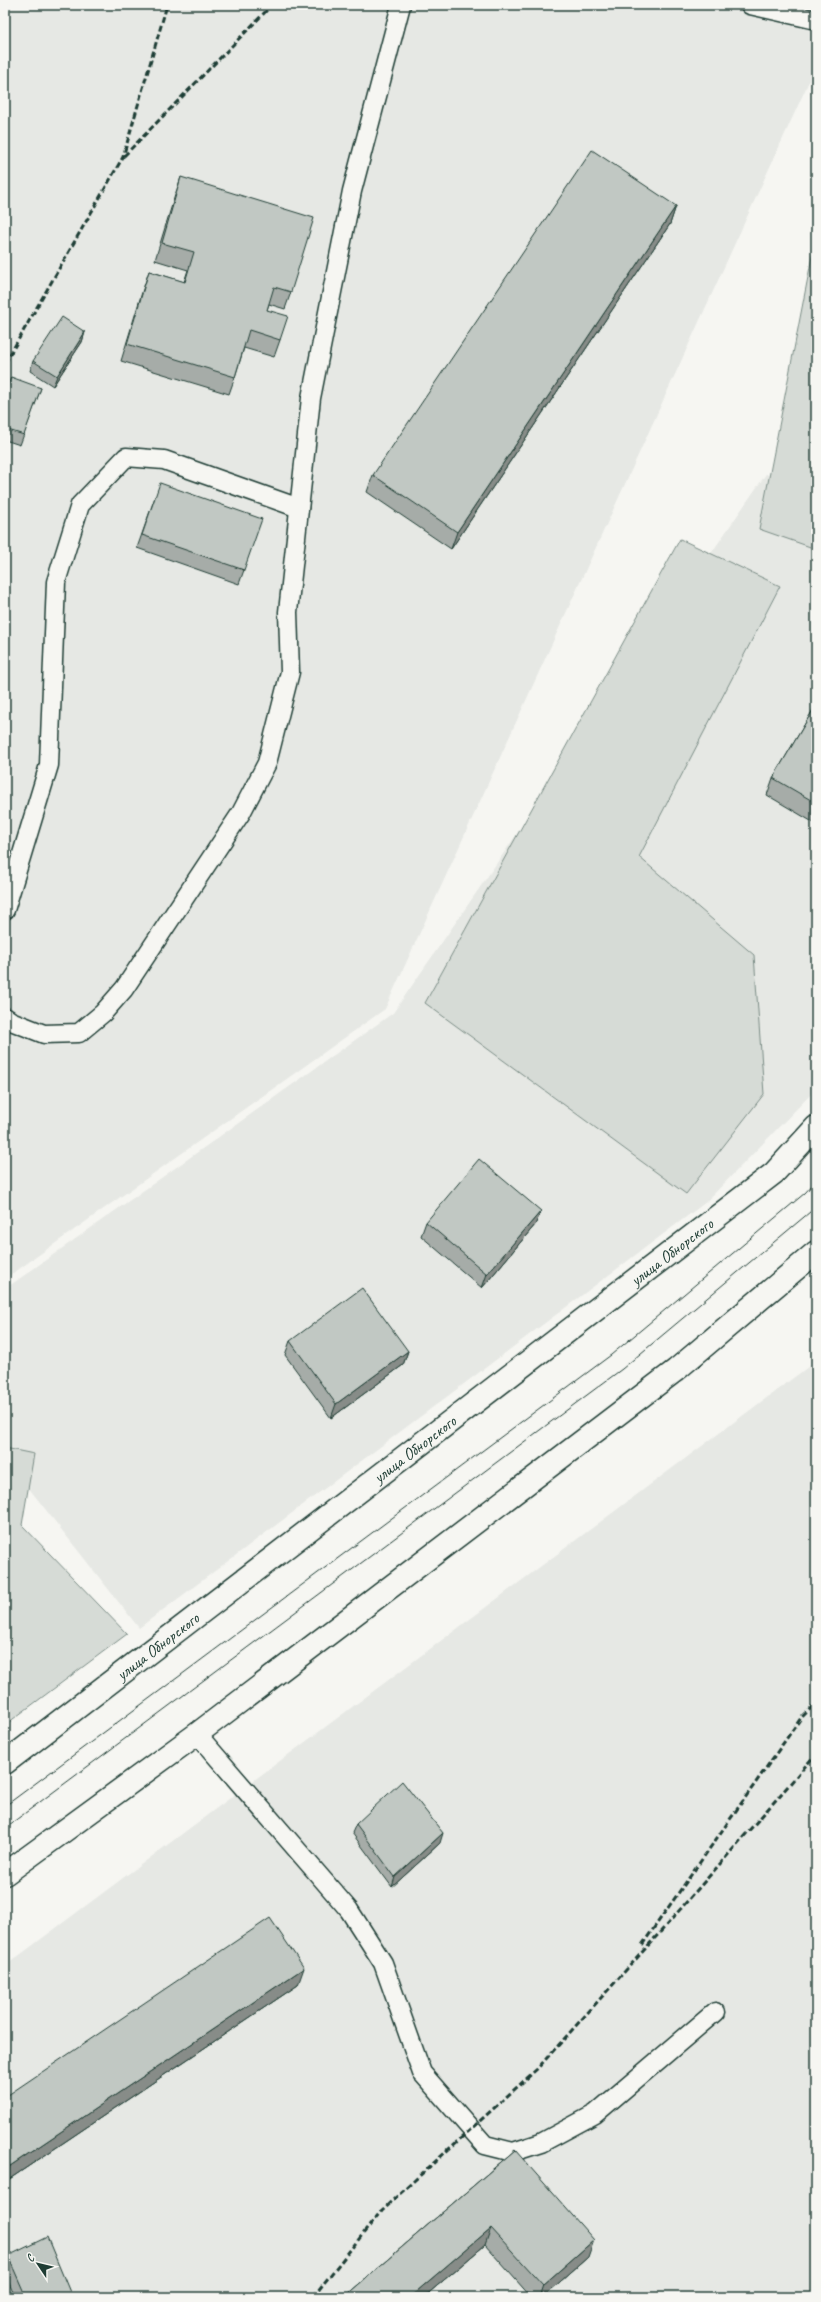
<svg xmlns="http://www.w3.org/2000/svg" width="821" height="2302" font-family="Caveat,sans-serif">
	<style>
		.built { fill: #e6e8e4 }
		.green { fill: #d6dbd6; stroke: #7a8c85 }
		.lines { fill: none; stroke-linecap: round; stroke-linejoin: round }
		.lane-casing { stroke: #1f3d34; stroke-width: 21 }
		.primary-casing { stroke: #1f3d34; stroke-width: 25 }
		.lane { stroke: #f6f6f2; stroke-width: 18 }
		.primary { stroke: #f6f6f2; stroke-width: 22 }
		.tram { stroke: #1f3d34; stroke-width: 1 }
		.rail { stroke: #1f3d34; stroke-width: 3; stroke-dasharray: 6 3; stroke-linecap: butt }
		.wall { fill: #a6aca8; stroke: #1f3d34 }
		.shaded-wall { fill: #878c88; stroke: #1f3d34 }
		.building { fill: #c1c8c3; stroke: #1f3d34 }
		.labels { text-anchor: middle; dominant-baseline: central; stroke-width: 4; stroke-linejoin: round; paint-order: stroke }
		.street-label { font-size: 17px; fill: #1f3d34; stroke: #f6f6f2 }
	</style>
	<rect width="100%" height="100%" fill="#f6f6f2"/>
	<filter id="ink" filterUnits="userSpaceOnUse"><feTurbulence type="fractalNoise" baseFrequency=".025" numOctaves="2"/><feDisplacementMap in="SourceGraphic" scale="8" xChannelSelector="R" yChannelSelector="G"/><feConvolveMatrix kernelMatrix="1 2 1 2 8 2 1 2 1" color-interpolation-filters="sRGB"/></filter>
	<g filter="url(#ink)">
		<g class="built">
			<path d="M5,5h811v61l-431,943 -380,270z"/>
			<path d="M766,474l50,20v595l-110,113 -567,426 -134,-170v-169l388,-276z"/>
			<path d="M816,1361v936h-811v-331z"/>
		</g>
		<g class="green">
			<path d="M816,236v313l-57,-20z"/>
			<path d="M680,539l100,47 -141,271 115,98 10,139 -78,100 -261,-191z"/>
			<path d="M5,1448l29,6 -12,71 105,109 -122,91z"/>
		</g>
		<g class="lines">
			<g class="lane-casing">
				<g id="lane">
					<path d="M750,5l66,15"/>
					<path d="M5,910l44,-145 7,-183 24,-77 46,-48 38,3 135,48"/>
					<path d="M5,1017l6,4 33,13 35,-1 24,-20 21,-24 117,-176 26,-50 23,-91 -2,-60 23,-214 41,-207 49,-186"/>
					<path d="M197,1734l152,176 34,53 39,110 63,72 28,7 28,-9 54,-29 120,-102"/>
				</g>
			</g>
			<g class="primary-casing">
				<g id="primary">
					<path id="s1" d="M5,1763l769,-590 42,-46"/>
					<path d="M5,1874l192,-140 479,-364 140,-118"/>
				</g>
			</g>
			<use href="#lane" class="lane"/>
			<use href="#primary" class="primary"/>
			<g class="tram">
				<path d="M5,1806l606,-451 194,-162 11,-12"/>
				<path d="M5,1828l617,-459 194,-162"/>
			</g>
			<g class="rail">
				<path d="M124,156l148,-151"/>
				<path d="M5,363l118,-206 44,-152"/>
				<path d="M642,1945l159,-227 15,-15"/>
				<path d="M313,2297l69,-87 155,-141 126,-140 153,-175"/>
			</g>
		</g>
		<g class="wall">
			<path d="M181,177l110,115 -6,17 -16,-5 -2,6 13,30 -6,17 -30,-9 -9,29 -6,17 -108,-33 22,-72 6,-18 35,11 4,-12 -33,-10 20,-65z"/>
			<path d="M676,206l-6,18 -219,325 -84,-57 6,-17z"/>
			<path d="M85,332l-3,10 -29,44 -23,-15 3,-10z"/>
			<path d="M41,388l-21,57 -15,-5v-47z"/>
			<path d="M155,497l89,73 -5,14 -102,-36z"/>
			<path d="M816,705v119l-49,-29 6,-17z"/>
			<path d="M541,1211l-6,14 -53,63 -61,-52 5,-14z"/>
			<path d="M290,1341l118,10 -5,14 -72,53 -46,-63z"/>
			<path d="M356,1824l84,19 -48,44 -40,-54z"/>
			<path d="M298,1985l-293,197v-85z"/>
			<path d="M515,2150l73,107 -45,40h-12l-46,-52 -61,52h-80z"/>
			<path d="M8,2256l64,41h-57l-10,-23v-9z"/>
		</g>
		<g class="shaded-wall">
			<path d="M676,206l-6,18 -219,325 6,-17z"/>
			<path d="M85,332l-3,10 -29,44 4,-10z"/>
			<path d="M541,1211l-6,14 -53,63 5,-14z"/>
			<path d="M408,1351l-5,14 -72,53 5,-14z"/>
			<path d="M443,1833l-3,10 -48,44 3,-10z"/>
			<path d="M304,1968l-6,17 -293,197v-3l5,-13z"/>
			<path d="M491,2228l-6,17 -61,52h-14z"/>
			<path d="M594,2240l-6,17 -45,40h-4l4,-12z"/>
		</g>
		<g class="building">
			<path d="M592,150l84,56 -219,326 -84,-57z"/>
			<path d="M181,177l133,41 -23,74 -17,-5 -7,23 21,6 -8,24 -31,-10 -14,47 -108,-33 22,-73 36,11 9,-30 -32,-9z"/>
			<path d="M62,317l23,15 -28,44 -24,-15z"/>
			<path d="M11,377l30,11 -17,47 -19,-6v-35z"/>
			<path d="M160,483l102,36 -18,51 -102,-35z"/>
			<path d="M816,705v98l-43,-25z"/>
			<path d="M479,1159l62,52 -54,63 -61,-52z"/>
			<path d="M362,1288l46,63 -72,53 -46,-63z"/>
			<path d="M402,1781l41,52 -48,44 -39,-53z"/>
			<path d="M270,1918l34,50 -294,198 -5,-6v-63z"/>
			<path d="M515,2150l79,90 -51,45 -52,-57 -81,69h-66z"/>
			<path d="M47,2237l25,60h-46l-18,-41z"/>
		</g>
	</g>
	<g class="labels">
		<g class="street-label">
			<text stroke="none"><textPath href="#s1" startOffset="840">улица Обнорского</textPath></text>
			<text stroke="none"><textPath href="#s1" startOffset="516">улица Обнорского</textPath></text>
			<text stroke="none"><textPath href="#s1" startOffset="192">улица Обнорского</textPath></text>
		</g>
	</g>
	<rect width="821" height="2302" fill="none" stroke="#f6f6f2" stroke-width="20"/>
	<rect x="10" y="10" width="801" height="2282" fill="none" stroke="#1f3d34" stroke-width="1.5" filter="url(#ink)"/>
	<g transform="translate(38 2264) rotate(305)" stroke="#f6f6f2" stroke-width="3" paint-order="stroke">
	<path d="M0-3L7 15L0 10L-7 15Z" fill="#1f3d34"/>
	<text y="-6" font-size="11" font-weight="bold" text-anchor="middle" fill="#1f3d34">С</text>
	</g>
</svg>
